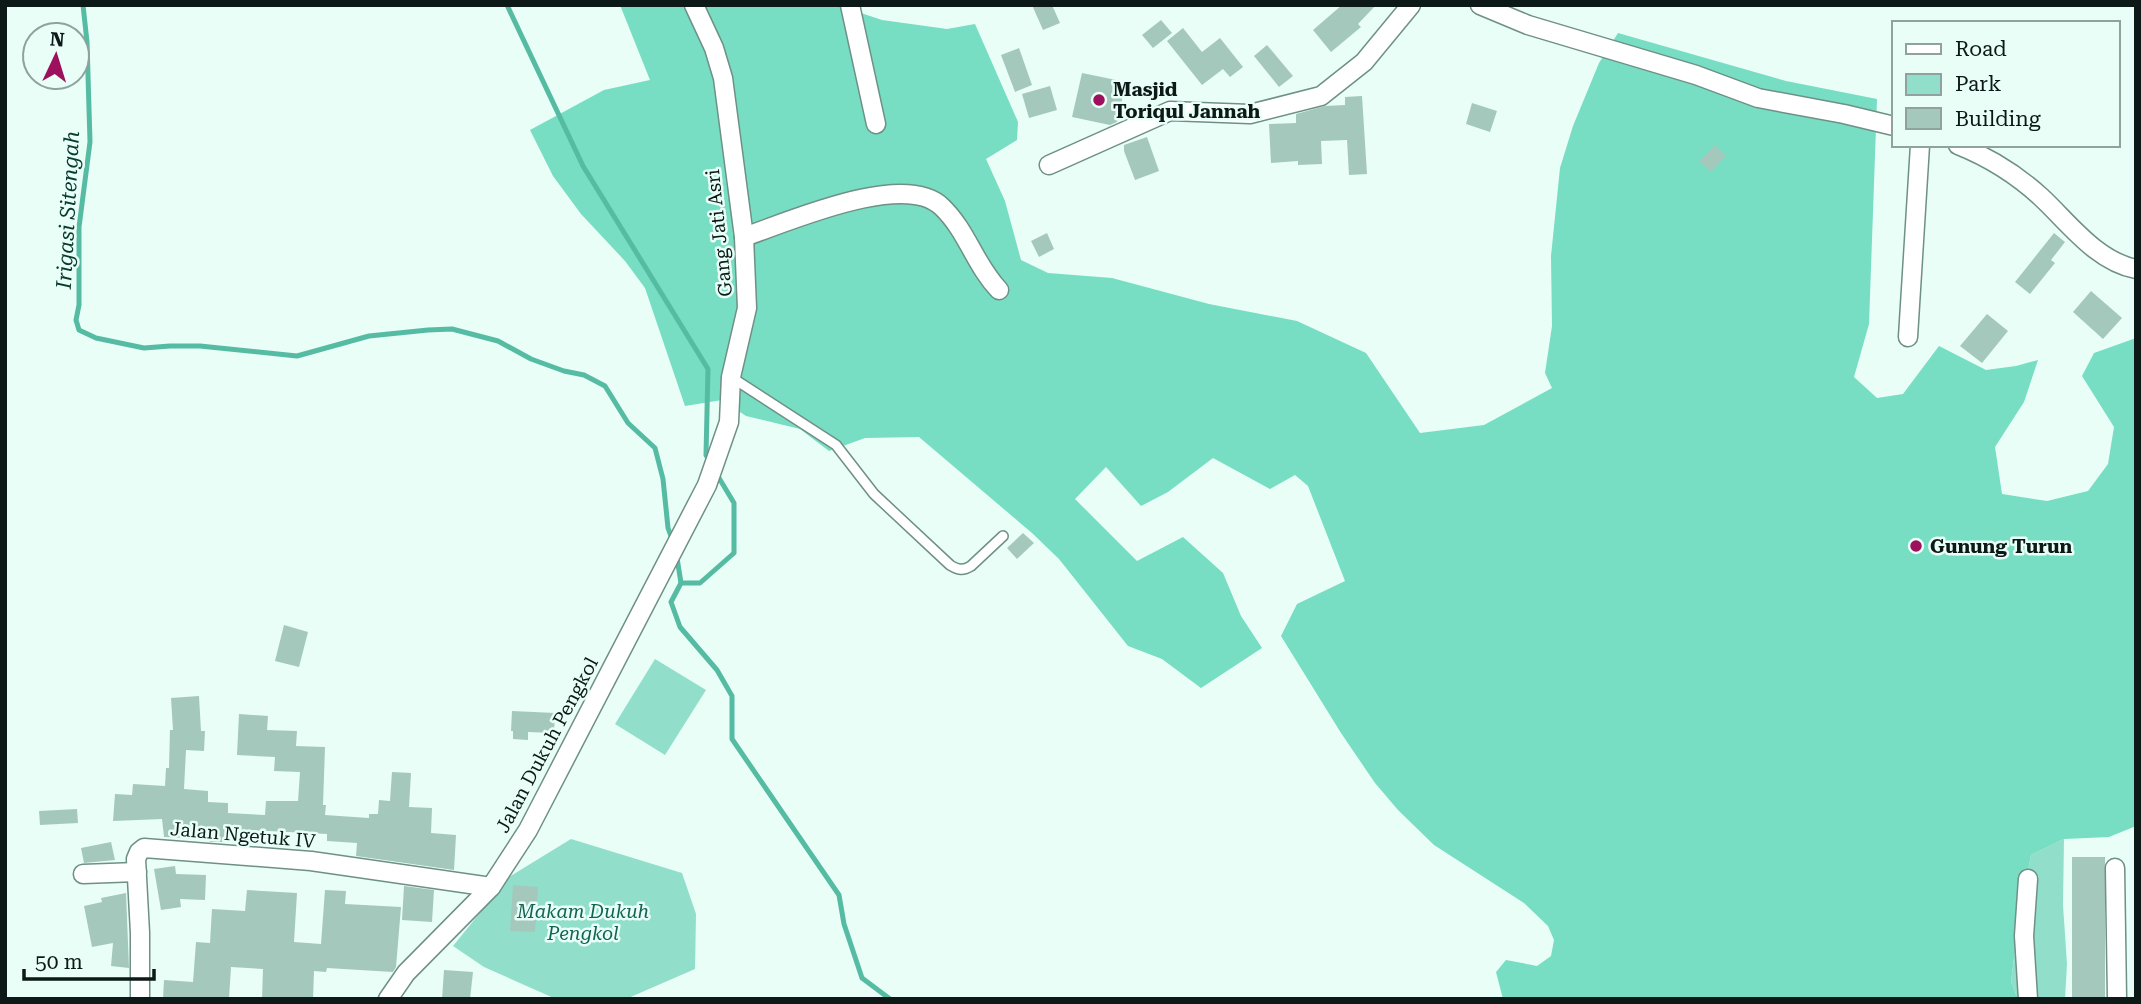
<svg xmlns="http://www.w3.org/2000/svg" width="2141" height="1004" font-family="'Roboto Serif',serif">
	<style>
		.green { fill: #91dfca }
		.forest { fill: #77ddc3 }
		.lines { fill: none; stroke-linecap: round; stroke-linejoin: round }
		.stream { stroke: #55bca3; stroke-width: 5 }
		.building { fill: #a5c8bd }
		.lane-casing { stroke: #6e9086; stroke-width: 12 }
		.street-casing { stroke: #6e9086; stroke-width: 21 }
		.lane { stroke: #fff; stroke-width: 9 }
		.street { stroke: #fff; stroke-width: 18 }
		.poi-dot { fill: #9d105d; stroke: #e8fef7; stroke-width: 2.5 }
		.labels { text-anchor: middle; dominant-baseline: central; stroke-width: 5; stroke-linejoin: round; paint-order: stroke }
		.poi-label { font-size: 19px; font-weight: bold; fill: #0c1916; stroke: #e8fef7; text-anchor: start }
		.street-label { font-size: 19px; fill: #0c1916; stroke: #e8fef7 }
		.park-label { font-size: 19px; font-style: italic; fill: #116454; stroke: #e8fef7 }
		.water-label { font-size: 21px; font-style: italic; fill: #093a2f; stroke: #e8fef7 }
	</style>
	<rect width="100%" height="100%" fill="#e8fef7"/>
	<g class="green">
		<path d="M655,659l51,31 -41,65 -50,-31z"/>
		<path d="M571,839l111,34 14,41 -1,55 -69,30h-70l-72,-32 -31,-21 56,-69z"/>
		<path d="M2064,839l-1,66 4,59 -2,35h-47l-7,-17 8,-64 12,-63z"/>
	</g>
	<path class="forest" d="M620,5h217l45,15 65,9 28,-5 43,98 -1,18 -31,19 19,42 16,59 27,13 64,5 97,26 88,17 69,32 54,80 64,-8 68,-37 -7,-15 7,-47 -1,-70 9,-88 13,-42 26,-63 19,-30 168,48 91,18 -8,225 -15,53 23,21 26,-4 36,-48 47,24 30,-4 22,-6 -14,42 -29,45 7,47 45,7 41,-10 20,-27 6,-37 -32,-51 12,-23 42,-15v488l-27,11 -45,2 -33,16 -12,63 -8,64 7,17h-515l-7,-27 10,-12 31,6 14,-10 3,-16 -6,-14 -24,-23 -90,-58 -36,-35 -23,-27 -34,-50 -60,-97 16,-32 48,-23 -37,-95 -13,-11 -25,14 -57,-31 -45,34 -27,14 -35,-39 -31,32 62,62 46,-24 40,36 18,43 21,32 -61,40 -39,-29 -34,-13 -69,-87 -27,-26 -113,-96 -54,1 -36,13 -29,-22 -54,-13 -24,-16 -37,6 -40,-118 -20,-27 -44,-47 -28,-38 -23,-46 74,-40 46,-10z"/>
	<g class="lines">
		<g class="stream">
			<path d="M83,5l4,37 3,100 -11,85v78l-3,15 3,10 17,8 48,10 26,-2h30l97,10 72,-20 59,-6 24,-1 46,12 33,18 33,12 20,4 21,11 23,37 27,25 8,31 5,49 4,11"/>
			<path d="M507,5l76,161 125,203 -2,86 4,6"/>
			<path d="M716,473l18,30v50l-34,30h-19l-10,19 9,25 37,43 15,26v43l107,156 5,29 18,54 28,21"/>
			<path d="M677,558l4,25"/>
		</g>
	</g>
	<g class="building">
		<path d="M1032,5h20l8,18 -17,7z"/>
		<path d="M1342,5h34l-18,19 3,3 -30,25 -18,-22z"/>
		<path d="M1161,20l11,13 -19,15 -11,-13z"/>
		<path d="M1183,28l19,24 18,-14 23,29 -13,10 -7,-8 -21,16 -35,-44z"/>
		<path d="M1267,45l26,31 -14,11 -25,-31z"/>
		<path d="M1019,48l13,37 -17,7 -14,-37z"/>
		<path d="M1082,73l44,9 -9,40 -7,3 -38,-8z"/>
		<path d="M1050,86l7,24 -28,8 -7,-24z"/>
		<path d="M1362,96l5,78 -18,1 -2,-35 -26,1 1,23 -24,1v-4l-27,2 -2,-39 27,-1v-9l29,-8 20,-1v-8z"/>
		<path d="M1472,103l25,8 -7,21 -24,-8z"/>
		<path d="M1147,137l12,34 -24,9 -11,-29v-6z"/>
		<path d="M1715,145l11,11 -15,16 -12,-11z"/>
		<path d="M1047,233l7,16 -15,8 -8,-16z"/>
		<path d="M2054,233l11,9 -14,18 4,3 -25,31 -15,-12z"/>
		<path d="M2091,291l31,27 -19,21 -30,-27z"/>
		<path d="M1987,314l21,17 -26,32 -22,-17z"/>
		<path d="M1023,533l11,10 -17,16 -10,-11z"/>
		<path d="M284,625l24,7 -9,35 -24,-6z"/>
		<path d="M199,696l2,35h4l-1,20 -18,-1 -2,39 24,2v11l20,1v10l37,2 1,-14h32l2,-29 -26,-1 1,-14 -38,-2 2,-41 29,2 -1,14 30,1 -1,15 29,1 -2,58h3l-1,10 44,3v-4h9l1,-14 11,1 2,-29 19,1 -2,34 23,1 -1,25 25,2 -2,35 -98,-14 1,-13 -30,-2v-7l-77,-4 -1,9 -23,-1v4h-16l-1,-3 -45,-2 -2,-18 -49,2 2,-27 17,1 1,-11 32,2 1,-18h3l1,-38h3l-2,-32z"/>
		<path d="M512,711l43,2 -1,20 -26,-1v8l-15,-1v-8h-2z"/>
		<path d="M77,809l1,14 -38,2 -1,-14z"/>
		<path d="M111,842l4,18 -31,3 -3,-15z"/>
		<rect x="2072" y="857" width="33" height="141"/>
		<path d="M175,866l1,8 30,1 -1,25 -25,-1 1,8 -20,3 -7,-41z"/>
		<path d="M513,885l25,2 -3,45 -25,-1z"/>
		<path d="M404,886l30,4 -2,32 -30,-2z"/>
		<path d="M247,890l50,3 -3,49 27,2 4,-54 21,1 -1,13 56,3 -5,60 -3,5 -66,-4 -1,4 -12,-1 -1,28h-51l1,-30 -32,-2 -2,32h-66l1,-19 29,2 3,-40 14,1 2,-34 33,2z"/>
		<path d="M126,893l3,75 -18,-2 2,-23 -21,4 -8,-41 18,-4 -1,-4z"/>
		<path d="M444,970l29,2 -3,27h-28z"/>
	</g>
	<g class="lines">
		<g class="lane-casing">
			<path id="lane" d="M731,377l105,68 38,49 76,71c8,5 13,6 21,1l32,-30"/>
		</g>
		<g class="street-casing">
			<g id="street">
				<path d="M850,5l26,119"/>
				<path d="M1480,5l48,20 168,50 62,23 86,16 50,12"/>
				<path d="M1958,145c30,12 59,30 83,52 28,26 55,64 95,72"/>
				<path d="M1049,165l121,-54 80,3 71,-18 43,-34 47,-57"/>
				<path d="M744,237c44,-15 161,-67 198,-30 25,24 33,58 57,83"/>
				<path d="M1908,337l12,-192"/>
				<path d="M2115,868l2,131"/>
				<path d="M83,874l54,-2"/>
				<path d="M2028,879l-4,57 4,63"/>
				<path d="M140,999v-66l-4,-74 3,-7 5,-4 167,13 180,26"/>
				<path d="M388,999l18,-26 85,-86 37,-57 179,-345 22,-63 2,-45 16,-69 -3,-71 -21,-159 -9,-30 -20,-43"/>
			</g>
		</g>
		<use href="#lane" class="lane"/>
		<use href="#street" class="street"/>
	</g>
	<g class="poi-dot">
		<circle cx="1099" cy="100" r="7"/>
		<circle cx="1916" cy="546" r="7"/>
	</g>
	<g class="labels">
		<g class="poi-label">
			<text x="1113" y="89">Masjid<tspan x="1113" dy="22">Toriqul Jannah</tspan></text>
			<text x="1930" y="546">Gunung Turun</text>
		</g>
		<g class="street-label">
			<text transform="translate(719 233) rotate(-96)">Gang Jati Asri</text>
			<text transform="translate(547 745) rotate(-62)">Jalan Dukuh Pengkol</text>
			<text transform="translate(243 835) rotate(5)">Jalan Ngetuk IV</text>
		</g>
		<g class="park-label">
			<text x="583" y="911">Makam Dukuh<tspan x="583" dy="22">Pengkol</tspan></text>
		</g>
		<g class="water-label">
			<text transform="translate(68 210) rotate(-87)">Irigasi Sitengah</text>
		</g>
	</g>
	<rect width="2141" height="1004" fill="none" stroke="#0c1916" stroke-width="14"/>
	<rect x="1892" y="21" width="228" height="126" fill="#e8fef7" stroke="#90a29d" stroke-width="2"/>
	<rect x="1906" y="44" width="35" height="10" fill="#ffffff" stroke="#90a29d" stroke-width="2"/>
	<text x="1955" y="56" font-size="21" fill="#0c1916">Road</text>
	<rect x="1906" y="74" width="35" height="21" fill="#91dfca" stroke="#90a29d" stroke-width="2"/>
	<text x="1955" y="91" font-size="21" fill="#0c1916">Park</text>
	<rect x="1906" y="108" width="35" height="21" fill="#a5c8bd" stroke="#90a29d" stroke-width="2"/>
	<text x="1955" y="126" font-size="21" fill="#0c1916">Building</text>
	<g transform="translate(56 56) rotate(4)"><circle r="33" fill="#e8fef7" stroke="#90a29d" stroke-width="2"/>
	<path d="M0-5L12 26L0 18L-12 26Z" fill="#9d105d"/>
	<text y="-10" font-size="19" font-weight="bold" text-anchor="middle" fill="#0c1916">N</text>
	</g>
	<path d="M24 969v10h130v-10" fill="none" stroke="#0c1916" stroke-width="3.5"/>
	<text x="35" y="969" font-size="21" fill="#0c1916" stroke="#e8fef7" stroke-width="5" paint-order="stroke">50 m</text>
</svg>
